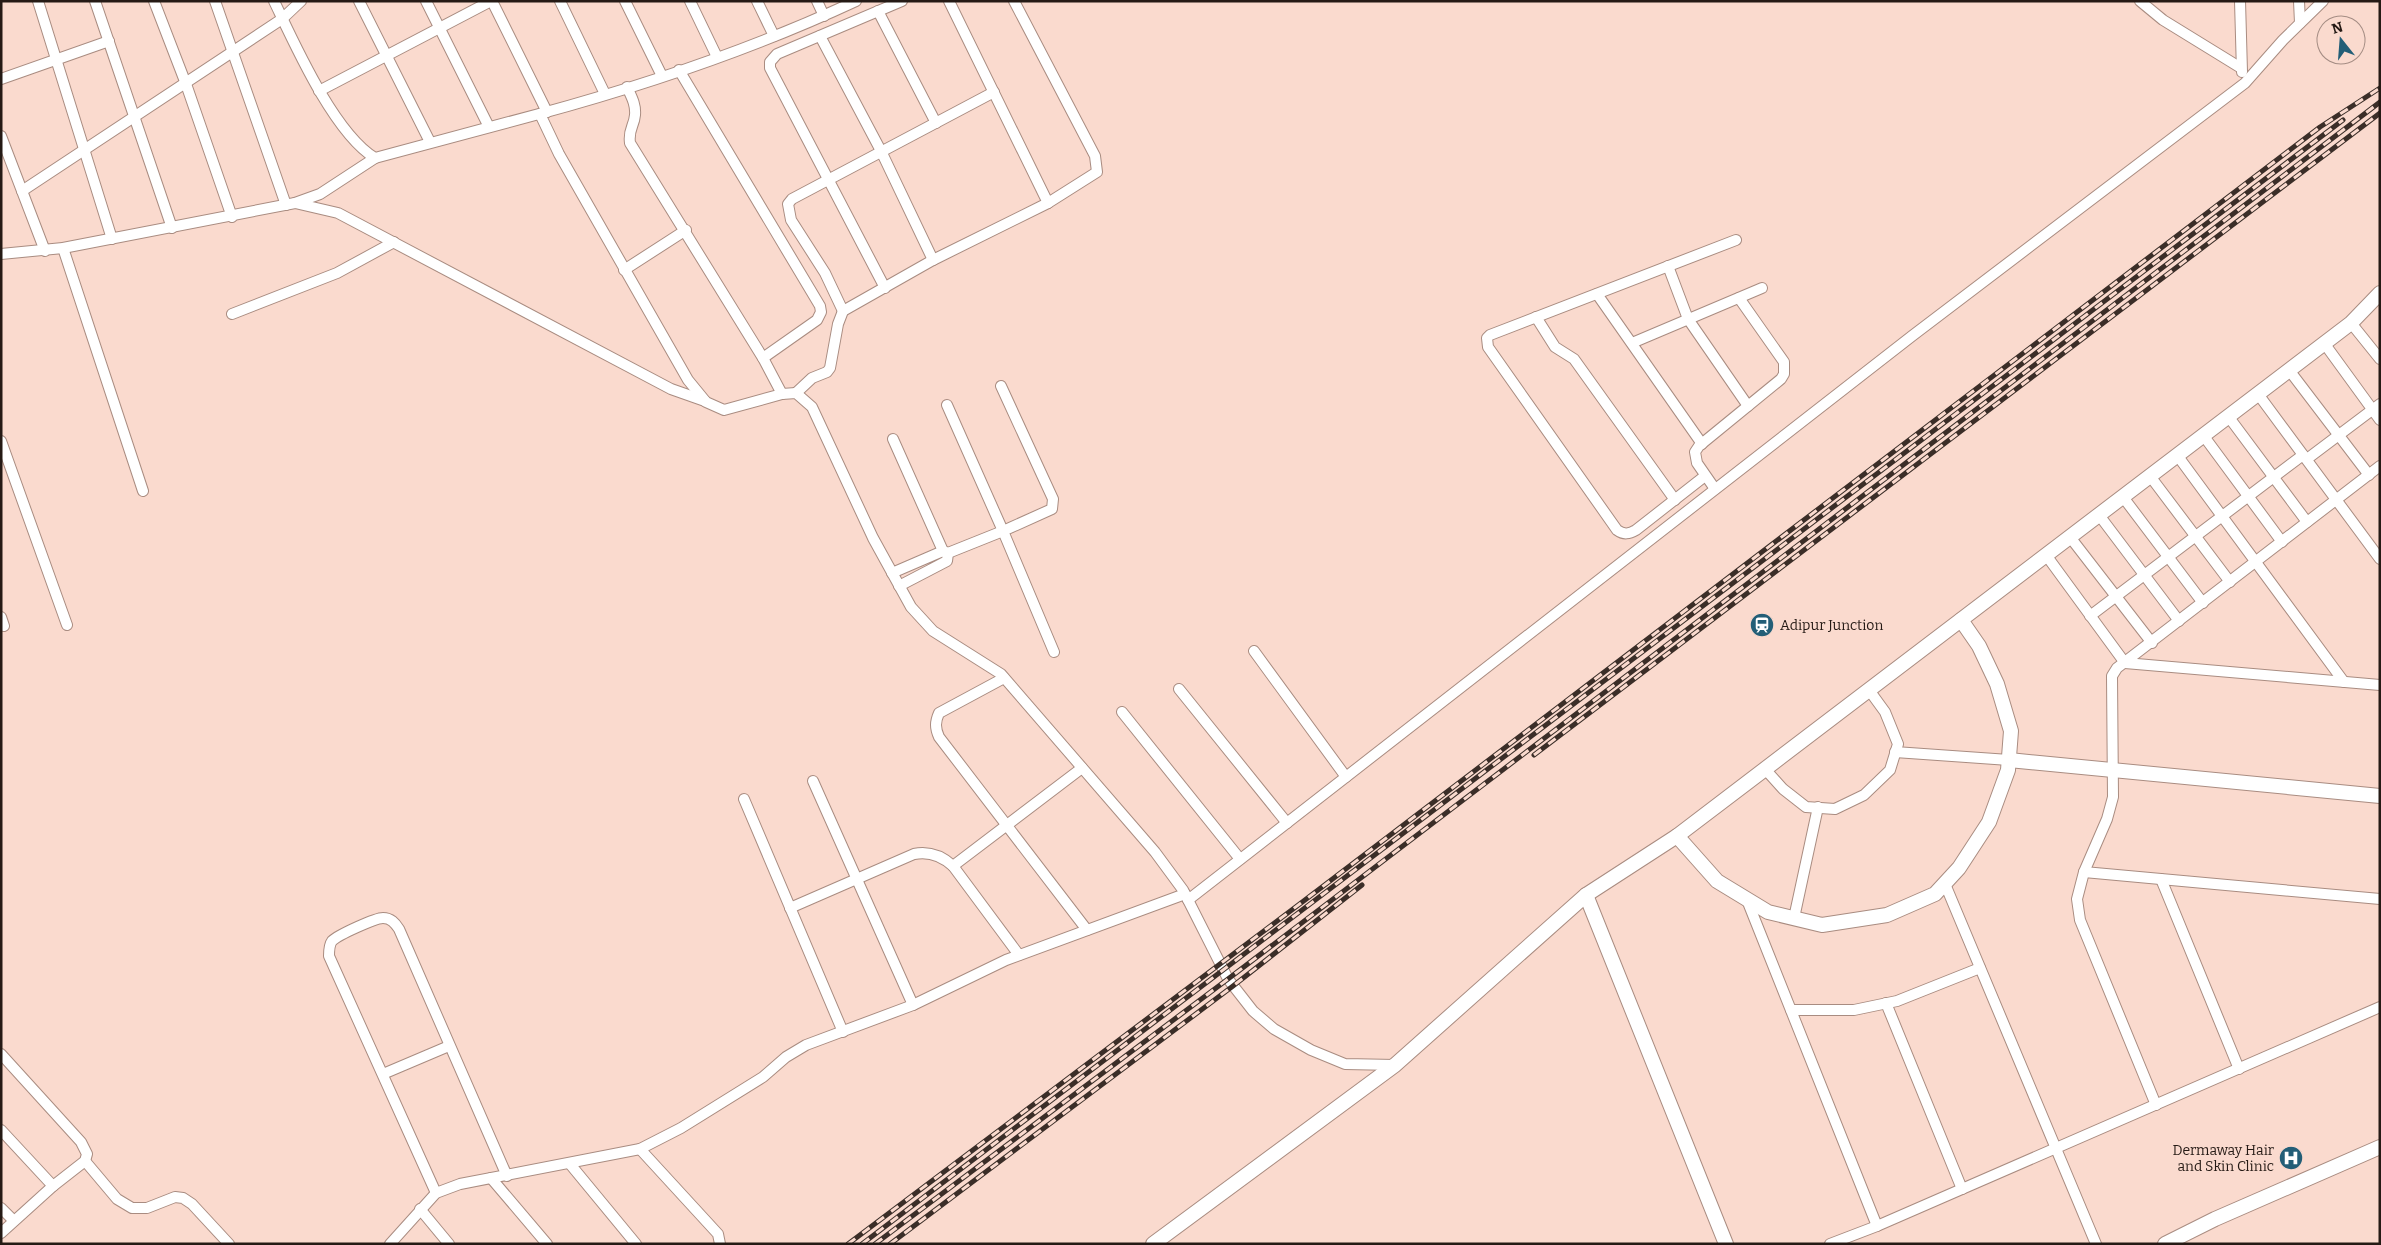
<svg xmlns="http://www.w3.org/2000/svg" width="2381" height="1245" font-family="Bitter,serif">
	<style>
		.lines { fill: none; stroke-linecap: round; stroke-linejoin: round }
		.street-casing { stroke: #a98c81; stroke-width: 12 }
		.secondary-casing { stroke: #a98c81; stroke-width: 16 }
		.street { stroke: #fff; stroke-width: 10 }
		.secondary { stroke: #fff; stroke-width: 14 }
		.rail-casing { stroke: #3b2e28; stroke-width: 5 }
		.rail { stroke: #fadace; stroke-width: 3; stroke-dasharray: 9; stroke-linecap: butt }
		.labels { text-anchor: middle; dominant-baseline: central; stroke-width: 4.5; stroke-linejoin: round; paint-order: stroke }
		.poi-label { font-size: 14px; fill: #251a15; stroke: #fadace; text-anchor: start }
	</style>
	<rect width="100%" height="100%" fill="#fadace"/>
	<g class="lines">
		<g class="street-casing">
			<g id="street">
				<path d="M38,1l74,238"/>
				<path d="M95,1l77,227"/>
				<path d="M154,1l32,83 46,133"/>
				<path d="M215,1l71,204"/>
				<path d="M274,1c21,44 60,132 101,157 54,-15 109,-29 164,-44 107,-29 216,-66 317,-113"/>
				<path d="M359,1l71,141"/>
				<path d="M426,1l63,126"/>
				<path d="M492,1l55,111"/>
				<path d="M560,1l45,93"/>
				<path d="M625,1l37,75"/>
				<path d="M690,1l27,56"/>
				<path d="M757,1l17,35"/>
				<path d="M817,1l7,15"/>
				<path d="M949,1l99,202"/>
				<path d="M2140,1l23,19 78,48"/>
				<path d="M2240,1l2,71"/>
				<path d="M2299,1l1,22"/>
				<path d="M878,11l58,112"/>
				<path d="M820,36l61,115 52,109"/>
				<path d="M679,70l141,236 1,6 -4,8 -54,38"/>
				<path d="M1,79l108,-38"/>
				<path d="M627,87c4,9 9,17 8,28 -1,12 -7,14 -5,28l133,215 19,36"/>
				<path d="M319,91l172,-90"/>
				<path d="M540,114l19,40 129,226 18,22 18,8 58,-16 14,-1 16,14 61,131 38,69 22,24 68,43 154,178 28,38 45,89 25,32 21,18 37,21 34,14 50,1"/>
				<path d="M1,136l44,115"/>
				<path d="M22,191l260,-172 19,-18"/>
				<path d="M295,203l43,10 333,176 34,12"/>
				<path d="M63,248l80,243"/>
				<path d="M1,254l62,-6 232,-45 25,-9 55,-36"/>
				<path d="M1668,266l20,53 60,87"/>
				<path d="M624,270l62,-40"/>
				<path d="M885,288l-115,-220v-6l7,-8 125,-53"/>
				<path d="M1597,294l105,150"/>
				<path d="M843,311l-18,-38 -34,-53 -3,-16 4,-5 202,-107"/>
				<path d="M232,314l105,-41 57,-31"/>
				<path d="M1536,317l19,30 19,12 101,141"/>
				<path d="M2351,323l29,36"/>
				<path d="M1632,343l130,-55"/>
				<path d="M2324,343l56,77"/>
				<path d="M2289,370l80,105"/>
				<path d="M1001,386l52,113 -1,10 -49,22 51,121"/>
				<path d="M796,393l16,-15 15,-6 3,-4 8,-44 5,-13 90,-51 115,-57 49,-31 -2,-16 -81,-155"/>
				<path d="M2258,394l122,165"/>
				<path d="M947,405l56,126 -55,22"/>
				<path d="M2228,416l79,106"/>
				<path d="M2203,435l79,107"/>
				<path d="M893,439l50,112"/>
				<path d="M1,441l66,184"/>
				<path d="M2177,455l167,227"/>
				<path d="M2307,459l73,-55"/>
				<path d="M1705,476l-69,54c-7,4 -12,5 -19,0l-129,-183 -1,-9 3,-3 246,-95"/>
				<path d="M2150,476l80,106"/>
				<path d="M1715,489l-18,-26 -2,-11 4,-6 82,-67 3,-5v-12l-45,-64"/>
				<path d="M2123,497l80,106"/>
				<path d="M2099,515l80,106"/>
				<path d="M2070,537l82,106"/>
				<path d="M2046,555l79,108"/>
				<path d="M892,573l51,-22 5,2 -1,8 -48,25"/>
				<path d="M2090,616l213,-161"/>
				<path d="M1,617l3,9"/>
				<path d="M1254,651l92,126"/>
				<path d="M2125,663l255,22"/>
				<path d="M1004,678l-65,35c-4,9 -4,15 0,24l148,193"/>
				<path d="M1179,689l108,134"/>
				<path d="M1122,712l118,147"/>
				<path d="M1895,752l114,8"/>
				<path d="M1765,769l18,20 23,18 29,2 29,-14 26,-25 8,-26 -13,-32 -16,-22"/>
				<path d="M813,781l100,224"/>
				<path d="M744,799l99,233"/>
				<path d="M953,866l66,89"/>
				<path d="M2084,872l296,27"/>
				<path d="M2161,879l78,190"/>
				<path d="M1945,884l151,360"/>
				<path d="M1188,900l724,-564 333,-253 38,-43 40,-39"/>
				<path d="M1747,900l130,326"/>
				<path d="M790,908l124,-54c15,-3 28,2 39,12l129,-98"/>
				<path d="M1794,918l24,-111"/>
				<path d="M1886,1003l76,186"/>
				<path d="M1791,1010h63l43,-9 83,-33"/>
				<path d="M1,1054l80,88 6,12 -2,7 -32,25 -52,47"/>
				<path d="M383,1074l66,-28"/>
				<path d="M2156,1105l-76,-185 -3,-21 7,-27 23,-53 6,-22 -1,-121 5,-8 263,-202"/>
				<path d="M1,1130l52,56"/>
				<path d="M640,1149l78,85 2,10"/>
				<path d="M85,1161l32,38 15,9h15l28,-11 8,1 9,6 37,40"/>
				<path d="M570,1164l66,80"/>
				<path d="M491,1178l56,66"/>
				<path d="M436,1193l-107,-237c0,-5 0,-11 3,-15 6,-6 43,-23 51,-23 8,0 12,5 16,11l108,247"/>
				<path d="M1,1208l12,12"/>
				<path d="M420,1209l29,35"/>
				<path d="M390,1244l46,-51 24,-9 180,-35 41,-21 82,-51 23,-20 20,-12 107,-40 93,-45 179,-66"/>
				<path d="M1830,1244l47,-18 503,-219"/>
			</g>
		</g>
		<g class="secondary-casing">
			<g id="secondary">
				<path d="M2009,760l371,36"/>
				<path d="M1677,836l40,45 51,31 54,13 65,-10 48,-21 24,-26 30,-46 19,-52 3,-39 -14,-47 -18,-38 -18,-26"/>
				<path d="M1586,895l140,349"/>
				<path d="M1153,1244l242,-179 191,-170 91,-59 674,-513 29,-30"/>
				<path d="M2165,1244l50,-25 165,-72"/>
			</g>
		</g>
		<use href="#street" class="street"/>
		<use href="#secondary" class="secondary"/>
		<g class="rail-casing">
			<g id="rail">
				<path d="M1534,755l846,-642"/>
				<path d="M848,1244l453,-341 1019,-776 60,-39"/>
				<path d="M862,1244l1481,-1124"/>
				<path d="M875,1244l353,-265 1152,-877"/>
				<path d="M890,1244l343,-258 129,-101"/>
			</g>
		</g>
		<use href="#rail" class="rail"/>
	</g>
	<defs>
		<g id="station-disc" transform="scale(1.25)"><circle r="9.5" fill="#235e77" stroke="#fadace"/><path d="M-3-6H3Q5-6 5-4V2Q5 4 3 4L4.5 6H3L1.5 4h-3L-3 6H-4.5L-3 4Q-5 4-5 2V-4Q-5-6-3-6ZM-3.5-4v3h7v-3ZM-3.5 1v1.5H-2V1ZM2 1v1.5H3.5V1Z" fill="#fff"/></g>
		<g id="hospital-disc" transform="scale(1.25)"><circle r="9.5" fill="#235e77" stroke="#fadace"/><path d="M-5-5h3v3.5h4V-5h3V5h-3V1.5h-4V5h-3Z" fill="#fff"/></g>
	</defs>
	<g fill-rule="evenodd">
		<use href="#station-disc" x="1762" y="625"/>
		<use href="#hospital-disc" x="2291" y="1158"/>
	</g>
	<g class="labels">
		<g class="poi-label">
			<text x="1780" y="625">Adipur Junction</text>
			<text x="2274" y="1150" text-anchor="end">Dermaway Hair<tspan x="2274" dy="16">and Skin Clinic</tspan></text>
		</g>
	</g>
	<rect width="2381" height="1245" fill="none" stroke="#251a15" stroke-width="5"/>
	<g transform="translate(2341 40) rotate(343)"><circle r="24" fill="#fadace" stroke="#a58d84"/>
	<path d="M0-4L9 19L0 12L-9 19Z" fill="#235e77"/>
	<text y="-8" font-size="14" font-weight="bold" text-anchor="middle" fill="#251a15">N</text>
	</g>
</svg>
